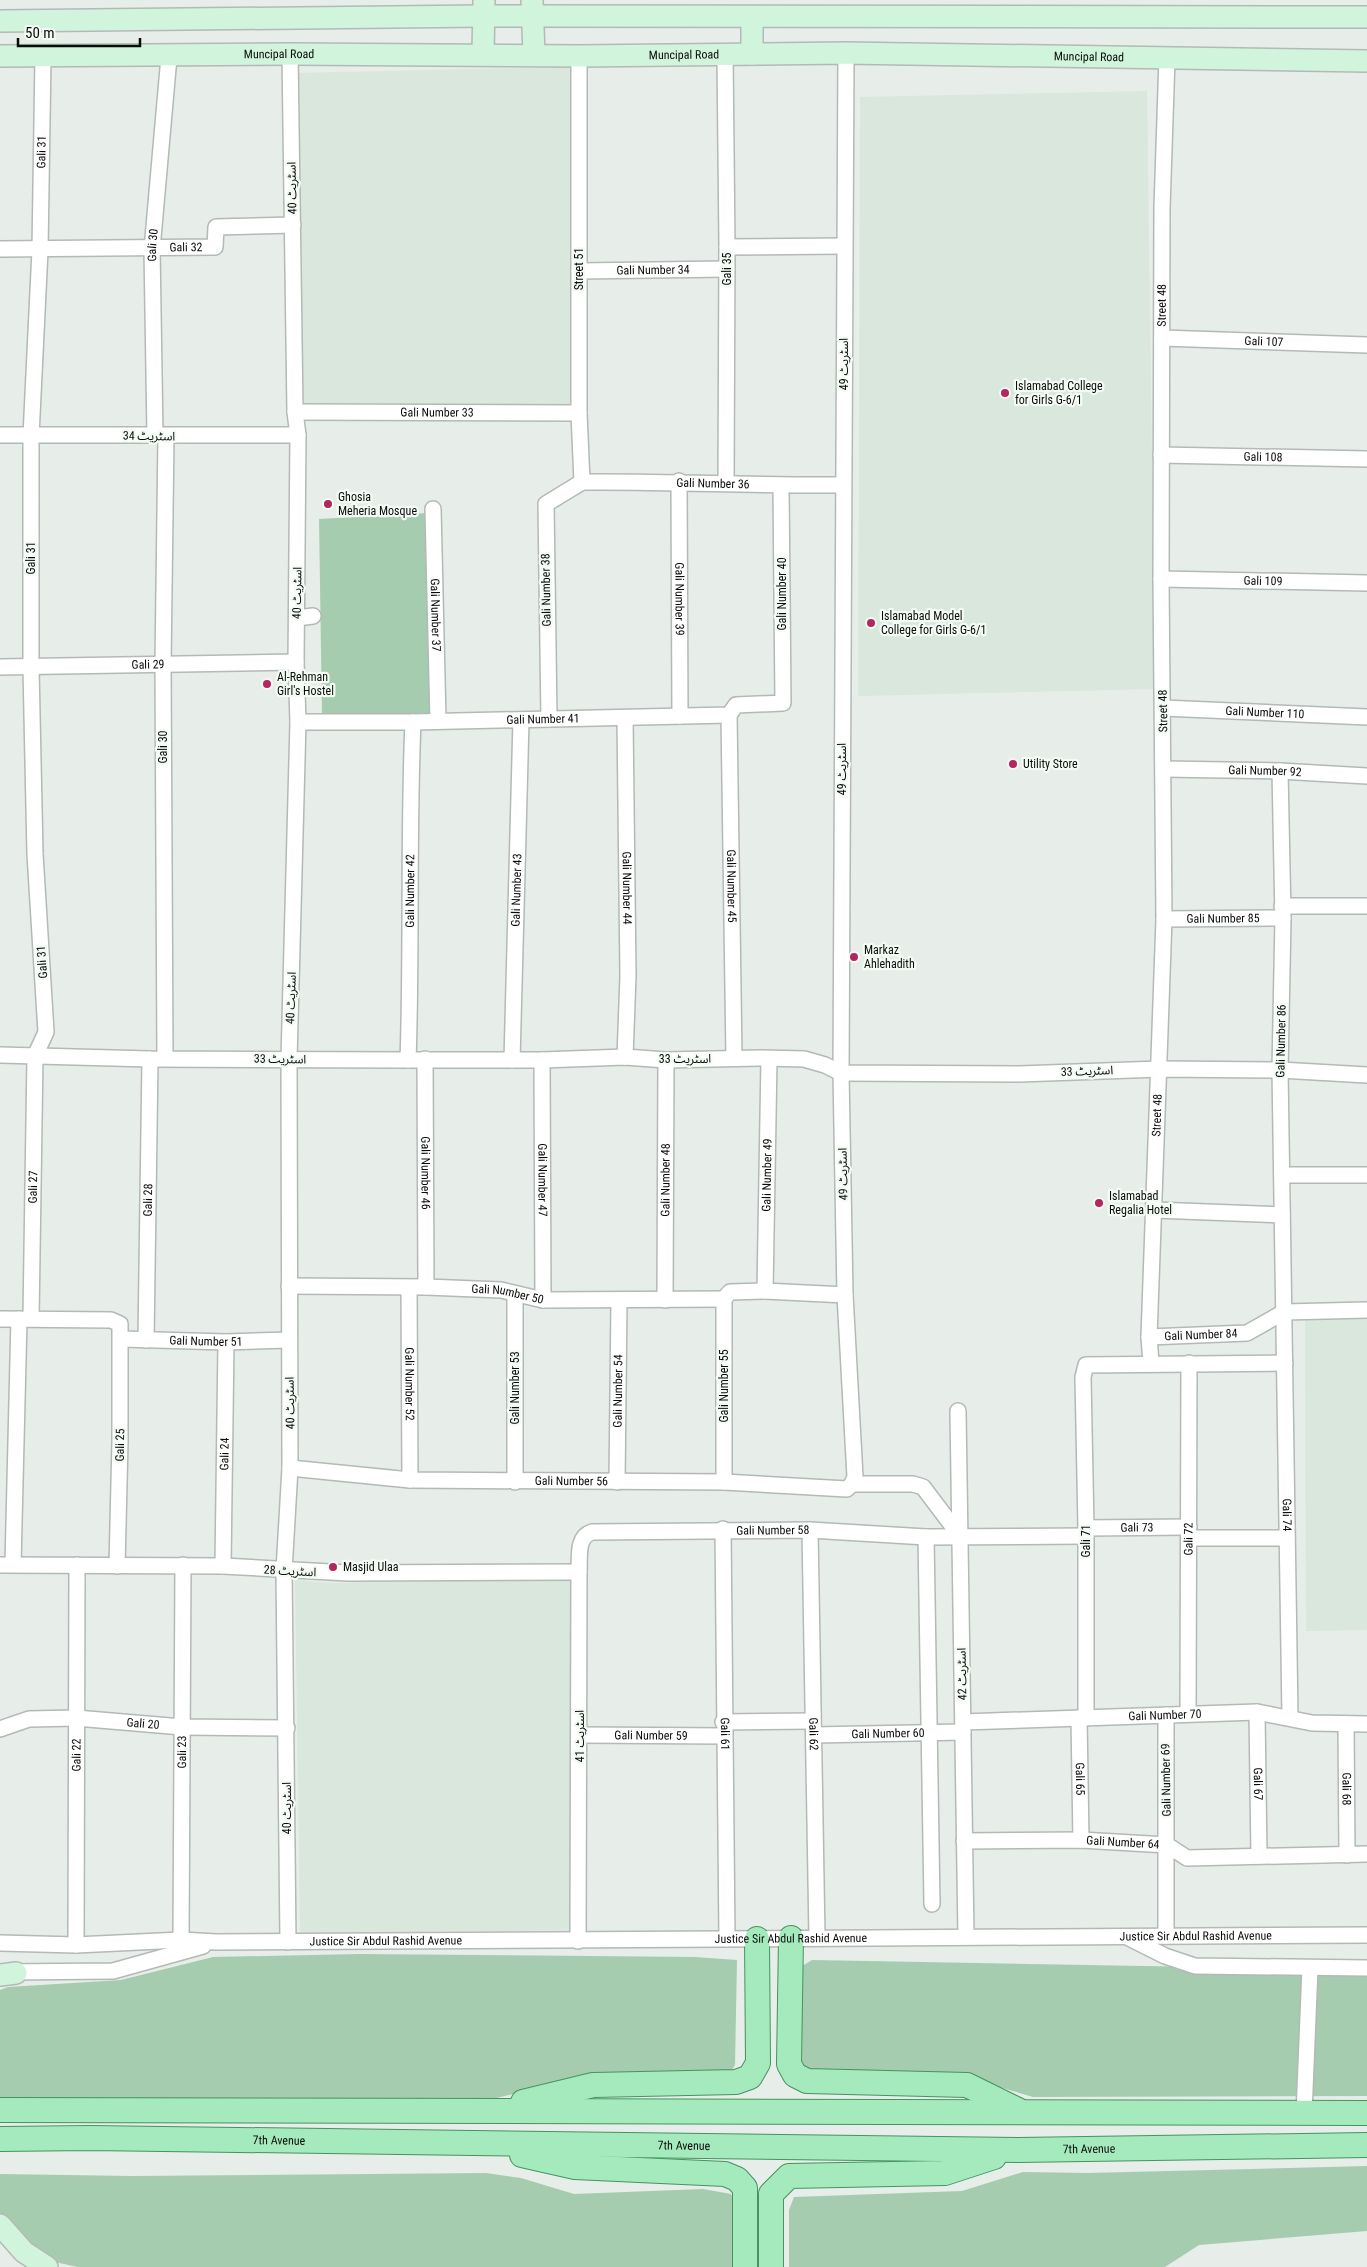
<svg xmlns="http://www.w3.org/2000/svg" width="1367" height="2267" font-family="'Roboto Condensed','Noto Sans Arabic',sans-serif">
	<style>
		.built { fill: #d9e7dc }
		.green { fill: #a5ccae }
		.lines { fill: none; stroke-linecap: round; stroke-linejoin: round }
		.street-casing { stroke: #b3bab5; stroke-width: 18 }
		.secondary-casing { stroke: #b3bab5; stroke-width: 24 }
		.primary-casing { stroke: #469360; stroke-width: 26 }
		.street { stroke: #fff; stroke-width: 15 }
		.secondary { stroke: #d1f4dd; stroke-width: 21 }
		.primary { stroke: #a4eabc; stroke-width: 24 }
		.poi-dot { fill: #b3265e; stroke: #f4fbf5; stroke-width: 2 }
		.labels { text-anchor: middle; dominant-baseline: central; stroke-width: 4.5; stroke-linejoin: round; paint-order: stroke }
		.street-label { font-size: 12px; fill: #0a0c0a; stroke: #f4fbf5 }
		.poi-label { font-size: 12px; fill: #0a0c0a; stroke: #f4fbf5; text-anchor: start }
	</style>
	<rect width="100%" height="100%" fill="#e7ede8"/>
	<g class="built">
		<path d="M572,67l4,341 -275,-2 -5,-333z"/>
		<path d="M1147,91l8,598 -297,7 2,-599z"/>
		<path d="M1367,1316v314l-61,1 -1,-312z"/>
		<path d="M570,1579l1,351 -271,3 -5,-353 37,3z"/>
	</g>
	<g class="green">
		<path d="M428,513l4,205 -110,-2 -3,-197z"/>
		<path d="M359,1954l336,3 42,3 -2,105 -7,11 -161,5 -83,20 -484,4v-115l8,-3 113,-7 92,-23z"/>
		<path d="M812,1960l555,10v126l-334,1 -54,-16 -184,-6 1,-105z"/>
		<path d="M1367,2166v65l-168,14 -34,22h-376v-57l5,-13 168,-6 61,-19 64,1z"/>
		<path d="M486,2173l35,5 53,16 129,-5 28,5 6,11 -1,62h-658l-28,-6 -43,-36 -7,-12v-39l132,2z"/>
	</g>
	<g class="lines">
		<g class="street-casing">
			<g id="street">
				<path d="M846,53l-5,1020 4,222 10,182 -3,7"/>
				<path d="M725,55l2,192 -1,236"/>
				<path d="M579,56v357l3,69"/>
				<path d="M727,247l117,-1"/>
				<path id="s1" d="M0,249l215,-2 1,-20 77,-2"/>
				<path id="s2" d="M579,271l148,-2"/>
				<path id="s3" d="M1162,338l205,7"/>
				<path id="s4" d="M295,412l284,1"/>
				<path d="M0,435h298"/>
				<path id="s5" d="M155,435l-3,-186 17,-192"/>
				<path id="s6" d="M1161,455l206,4"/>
				<path id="s7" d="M679,481l1,235"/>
				<path id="s8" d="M582,482c87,-1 174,4 261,3"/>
				<path id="s9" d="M433,509l5,212"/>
				<path id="s10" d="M1161,579l206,4"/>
				<path d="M297,618l16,-2"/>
				<path id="s11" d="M0,667l296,-5"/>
				<path id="s12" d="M1163,708l204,9"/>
				<path id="s13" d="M729,715l5,343"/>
				<path id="s14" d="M625,718l3,258 -3,81"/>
				<path d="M549,719l-3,-215 36,-22"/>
				<path id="s15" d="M298,722h115l316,-7 7,-10 47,-2 -2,-217"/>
				<path id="s16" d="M1164,769l116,2 87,5"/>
				<path id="s17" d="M1280,771l3,147 -3,152 10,647"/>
				<path d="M1282,906h85"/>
				<path id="s18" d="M1164,919l119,-1"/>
				<path d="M0,1055l150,4 258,1h134l83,-3 41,3 93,-2 45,1 21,6 16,8 178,1 141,-5 120,1 87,5"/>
				<path d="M165,1058l-2,-393 3,-229"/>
				<path id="s19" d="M425,1059l1,228"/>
				<path id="s20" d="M408,1060c4,-112 0,-225 5,-338"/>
				<path id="s21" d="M512,1060l9,-340"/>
				<path id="s22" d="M542,1060l1,240"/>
				<path d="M1282,1175h85"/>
				<path d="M1155,1210l127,5"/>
				<path id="s23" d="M289,1286l137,1 75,3 42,10 181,-1"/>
				<path id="s24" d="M409,1288l1,192"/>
				<path id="s25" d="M765,1291l4,-232"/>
				<path d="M515,1294v188"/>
				<path id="s26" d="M665,1300l1,-240"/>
				<path id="s27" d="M31,1318l4,-262 11,-24 -11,-178 -4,-186v-232l9,-186 3,-193"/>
				<path d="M0,1319l111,1 9,4v118l-3,124"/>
				<path id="s28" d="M1149,1337l98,-4 37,-21 83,-2"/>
				<path id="s29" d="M122,1339l104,3 63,-2"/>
				<path id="s30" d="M146,1340l4,-281"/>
				<path id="s31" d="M1151,1363l-2,-26 15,-418 -3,-340 1,-371 5,-150"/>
				<path d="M958,1411l8,526"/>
				<path id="s32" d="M290,1468l120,12 314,2 123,7 5,-5"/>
				<path id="s33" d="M617,1482l2,-181"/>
				<path d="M724,1482v-183l6,-7 35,-1 80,4"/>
				<path d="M852,1484h61l10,3 37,49"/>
				<path id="s34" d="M1086,1528l103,-1"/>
				<path id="s35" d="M723,1529l4,410"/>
				<path id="s36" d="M810,1530l7,408"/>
				<path d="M926,1537l6,367"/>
				<path d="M1189,1538h98"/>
				<path d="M13,1564l6,-245"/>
				<path d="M0,1565l223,1 125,7 231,-1"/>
				<path id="s37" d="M223,1566l3,-224"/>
				<path id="s38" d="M1257,1712l2,144"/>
				<path id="s39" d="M1188,1714l1,-351"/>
				<path d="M1166,1715v221"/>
				<path id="s40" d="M1079,1718l2,122"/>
				<path d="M1086,1718v-190l-3,-151 3,-12 199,-2"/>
				<path d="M723,1722l90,-1"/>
				<path id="s41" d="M963,1722l294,-10 55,11 55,1"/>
				<path id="s42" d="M1346,1724l1,131"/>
				<path id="s43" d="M0,1729l29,-10 47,-1 106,9 105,1"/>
				<path id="s44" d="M580,1735l144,1"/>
				<path id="s45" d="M814,1735l149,-3"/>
				<path id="s46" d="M964,1841l117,-1 86,5 20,13 180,-4"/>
				<path d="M1129,1938l36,18 30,10 172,2"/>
				<path id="s47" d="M181,1940l2,-375"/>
				<path id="s48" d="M578,1941l1,-369c1,-14 -3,-35 13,-40l218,-2 116,7 160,-1"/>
				<path d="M288,1942l-4,-371 6,-103 -1,-409 9,-337 -2,-60 2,-227 -3,-23 -5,-358"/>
				<path id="s49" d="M0,1943l76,2 105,-5 35,2 1151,-7"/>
				<path id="s50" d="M76,1945l1,-380"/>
				<path d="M7,1972l106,-1 90,-25"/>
				<path d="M1304,2114l6,-146"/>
			</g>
		</g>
		<g class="secondary-casing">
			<g id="secondary">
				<path d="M532,0l2,55"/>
				<path d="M0,21l484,-5 883,1"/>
				<path d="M483,54l1,-54"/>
				<path d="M752,54v-37"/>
				<path id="s51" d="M0,56l290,-2 289,2 267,-3 521,8"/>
				<path d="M0,1975l16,-2"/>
				<path d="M0,2225l24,27 23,15"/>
			</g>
		</g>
		<g class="primary-casing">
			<g id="primary">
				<path d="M791,1938l-2,126 6,11 12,6 160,4 51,25"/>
				<path d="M523,2102l70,-17 143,-3 14,-5 8,-14 -1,-124"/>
				<path d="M0,2110l1367,3"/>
				<path id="s52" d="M0,2139l90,-1 928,12 349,-5"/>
				<path d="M522,2155l53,12 150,7 12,5 8,9v79"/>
				<path d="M771,2267v-73l18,-18 156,-3 49,-16"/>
			</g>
		</g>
		<use href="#street" class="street"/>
		<use href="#secondary" class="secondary"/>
		<use href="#primary" class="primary"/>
	</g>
	<g class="poi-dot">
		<circle cx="1005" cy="393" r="5"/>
		<circle cx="328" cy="504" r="5"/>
		<circle cx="871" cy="623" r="5"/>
		<circle cx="267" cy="684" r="5"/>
		<circle cx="1013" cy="764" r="5"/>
		<circle cx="854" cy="957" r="5"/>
		<circle cx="1099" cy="1203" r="5"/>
		<circle cx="333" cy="1567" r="5"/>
	</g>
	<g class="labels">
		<g class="street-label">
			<text stroke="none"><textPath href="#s51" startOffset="279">Muncipal Road</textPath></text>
			<text stroke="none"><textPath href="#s51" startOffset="684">Muncipal Road</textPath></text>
			<text stroke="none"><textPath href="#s51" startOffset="1089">Muncipal Road</textPath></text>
			<text stroke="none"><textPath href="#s27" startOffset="1169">Gali 31</textPath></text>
			<text transform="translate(292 188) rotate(-91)">اسٹریٹ 40</text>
			<text stroke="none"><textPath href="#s5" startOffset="190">Gali 30</textPath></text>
			<text stroke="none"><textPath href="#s1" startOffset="186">Gali 32</textPath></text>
			<text transform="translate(579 269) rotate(-90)">Street 51</text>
			<text transform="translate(727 269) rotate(-90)">Gali 35</text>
			<text stroke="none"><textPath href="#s2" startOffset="74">Gali Number 34</textPath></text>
			<text stroke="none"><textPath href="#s31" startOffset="1058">Street 48</textPath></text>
			<text stroke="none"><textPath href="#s3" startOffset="102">Gali 107</textPath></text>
			<text transform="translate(844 364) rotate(-90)">اسٹریٹ 49</text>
			<text stroke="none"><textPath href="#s4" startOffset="142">Gali Number 33</textPath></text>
			<text transform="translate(149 436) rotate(1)">اسٹریٹ 34</text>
			<text stroke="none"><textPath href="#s6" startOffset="102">Gali 108</textPath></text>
			<text stroke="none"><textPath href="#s8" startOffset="131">Gali Number 36</textPath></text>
			<text transform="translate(31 558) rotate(-90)">Gali 31</text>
			<text stroke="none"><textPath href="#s10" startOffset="102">Gali 109</textPath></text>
			<text transform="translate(546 590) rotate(-91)">Gali Number 38</text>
			<text transform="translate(297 593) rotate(-89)">اسٹریٹ 40</text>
			<text transform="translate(782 594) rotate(-90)">Gali Number 40</text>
			<text stroke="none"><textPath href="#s7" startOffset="118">Gali Number 39</textPath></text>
			<text stroke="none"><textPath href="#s9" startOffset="106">Gali Number 37</textPath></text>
			<text stroke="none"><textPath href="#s11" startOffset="148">Gali 29</textPath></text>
			<text transform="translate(1163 711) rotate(-91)">Street 48</text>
			<text stroke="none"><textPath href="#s12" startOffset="102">Gali Number 110</textPath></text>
			<text stroke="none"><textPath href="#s15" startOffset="245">Gali Number 41</textPath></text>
			<text transform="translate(163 747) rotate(-90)">Gali 30</text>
			<text transform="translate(842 769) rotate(-90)">اسٹریٹ 49</text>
			<text stroke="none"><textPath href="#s16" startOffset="101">Gali Number 92</textPath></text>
			<text stroke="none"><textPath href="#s13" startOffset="171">Gali Number 45</textPath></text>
			<text stroke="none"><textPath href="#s14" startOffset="170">Gali Number 44</textPath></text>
			<text stroke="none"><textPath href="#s21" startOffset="170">Gali Number 43</textPath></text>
			<text stroke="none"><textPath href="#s20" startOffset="169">Gali Number 42</textPath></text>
			<text stroke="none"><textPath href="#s18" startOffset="59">Gali Number 85</textPath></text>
			<text transform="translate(42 962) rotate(-94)">Gali 31</text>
			<text transform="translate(291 998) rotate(-88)">اسٹریٹ 40</text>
			<text transform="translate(1281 1041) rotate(-89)">Gali Number 86</text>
			<text transform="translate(280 1059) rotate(1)">اسٹریٹ 33</text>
			<text x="685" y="1059">اسٹریٹ 33</text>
			<text transform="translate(1087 1071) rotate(-2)">اسٹریٹ 33</text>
			<text stroke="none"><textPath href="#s31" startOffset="248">Street 48</textPath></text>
			<text stroke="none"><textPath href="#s19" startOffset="114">Gali Number 46</textPath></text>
			<text transform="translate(843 1174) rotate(-91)">اسٹریٹ 49</text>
			<text stroke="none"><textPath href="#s25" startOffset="116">Gali Number 49</textPath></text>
			<text stroke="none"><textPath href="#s22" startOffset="120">Gali Number 47</textPath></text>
			<text stroke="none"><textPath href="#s26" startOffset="120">Gali Number 48</textPath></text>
			<text stroke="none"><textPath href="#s27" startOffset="131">Gali 27</textPath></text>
			<text stroke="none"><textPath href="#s30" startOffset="140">Gali 28</textPath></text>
			<text stroke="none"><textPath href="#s23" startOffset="219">Gali Number 50</textPath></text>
			<text stroke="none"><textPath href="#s28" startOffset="52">Gali Number 84</textPath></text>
			<text stroke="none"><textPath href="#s29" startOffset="84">Gali Number 51</textPath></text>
			<text stroke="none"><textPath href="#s24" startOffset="96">Gali Number 52</textPath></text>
			<text transform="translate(724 1386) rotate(-90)">Gali Number 55</text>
			<text transform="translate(515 1388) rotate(-90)">Gali Number 53</text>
			<text stroke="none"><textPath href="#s33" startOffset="91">Gali Number 54</textPath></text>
			<text transform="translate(290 1403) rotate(-91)">اسٹریٹ 40</text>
			<text transform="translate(120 1445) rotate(-89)">Gali 25</text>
			<text stroke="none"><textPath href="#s37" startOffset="112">Gali 24</textPath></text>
			<text stroke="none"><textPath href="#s32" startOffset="282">Gali Number 56</textPath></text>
			<text stroke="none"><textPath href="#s17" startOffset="744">Gali 74</textPath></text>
			<text stroke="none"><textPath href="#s34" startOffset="51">Gali 73</textPath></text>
			<text stroke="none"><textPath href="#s48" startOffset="595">Gali Number 58</textPath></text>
			<text stroke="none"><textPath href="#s39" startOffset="175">Gali 72</textPath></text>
			<text transform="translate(1086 1541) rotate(-90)">Gali 71</text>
			<text transform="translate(290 1571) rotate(3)">اسٹریٹ 28</text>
			<text transform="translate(962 1674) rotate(-91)">اسٹریٹ 42</text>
			<text stroke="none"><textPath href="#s41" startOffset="202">Gali Number 70</textPath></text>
			<text stroke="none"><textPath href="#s43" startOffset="145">Gali 20</textPath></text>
			<text stroke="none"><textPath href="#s35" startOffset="205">Gali 61</textPath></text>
			<text stroke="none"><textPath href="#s36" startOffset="204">Gali 62</textPath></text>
			<text stroke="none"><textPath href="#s45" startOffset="74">Gali Number 60</textPath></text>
			<text transform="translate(580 1736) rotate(-90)">اسٹریٹ 41</text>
			<text stroke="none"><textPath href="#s44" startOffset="71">Gali Number 59</textPath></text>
			<text stroke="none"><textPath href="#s47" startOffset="188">Gali 23</textPath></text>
			<text stroke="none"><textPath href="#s50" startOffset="190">Gali 22</textPath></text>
			<text stroke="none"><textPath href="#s40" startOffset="61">Gali 65</textPath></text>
			<text transform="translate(1166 1780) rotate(-91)">Gali Number 69</text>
			<text stroke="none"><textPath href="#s38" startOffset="72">Gali 67</textPath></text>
			<text stroke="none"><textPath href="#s42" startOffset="65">Gali 68</textPath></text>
			<text transform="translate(287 1808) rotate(-90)">اسٹریٹ 40</text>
			<text stroke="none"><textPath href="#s46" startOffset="159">Gali Number 64</textPath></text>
			<text stroke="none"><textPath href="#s49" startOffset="1196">Justice Sir Abdul Rashid Avenue</textPath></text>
			<text stroke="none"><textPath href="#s49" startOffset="791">Justice Sir Abdul Rashid Avenue</textPath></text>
			<text stroke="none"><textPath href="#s49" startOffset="386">Justice Sir Abdul Rashid Avenue</textPath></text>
			<text stroke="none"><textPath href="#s52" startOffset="279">7th Avenue</textPath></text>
			<text stroke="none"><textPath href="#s52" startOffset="684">7th Avenue</textPath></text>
			<text stroke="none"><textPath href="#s52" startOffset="1089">7th Avenue</textPath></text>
		</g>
		<g class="poi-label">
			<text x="1015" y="386">Islamabad College<tspan x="1015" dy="14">for Girls G-6/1</tspan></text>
			<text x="338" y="497">Ghosia<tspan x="338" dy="14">Meheria Mosque</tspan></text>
			<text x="881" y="616">Islamabad Model<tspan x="881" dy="14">College for Girls G-6/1</tspan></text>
			<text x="277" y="677">Al-Rehman<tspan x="277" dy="14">Girl's Hostel</tspan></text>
			<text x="1023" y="764">Utility Store</text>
			<text x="864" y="950">Markaz<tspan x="864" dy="14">Ahlehadith</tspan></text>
			<text x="1109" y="1196">Islamabad<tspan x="1109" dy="14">Regalia Hotel</tspan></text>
			<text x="343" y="1567">Masjid Ulaa</text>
		</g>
	</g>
	<path d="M18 38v8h122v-8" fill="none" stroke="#0a0c0a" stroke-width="2.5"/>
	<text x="25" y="38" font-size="15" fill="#0a0c0a" stroke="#f4fbf5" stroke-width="4" paint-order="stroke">50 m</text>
</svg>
